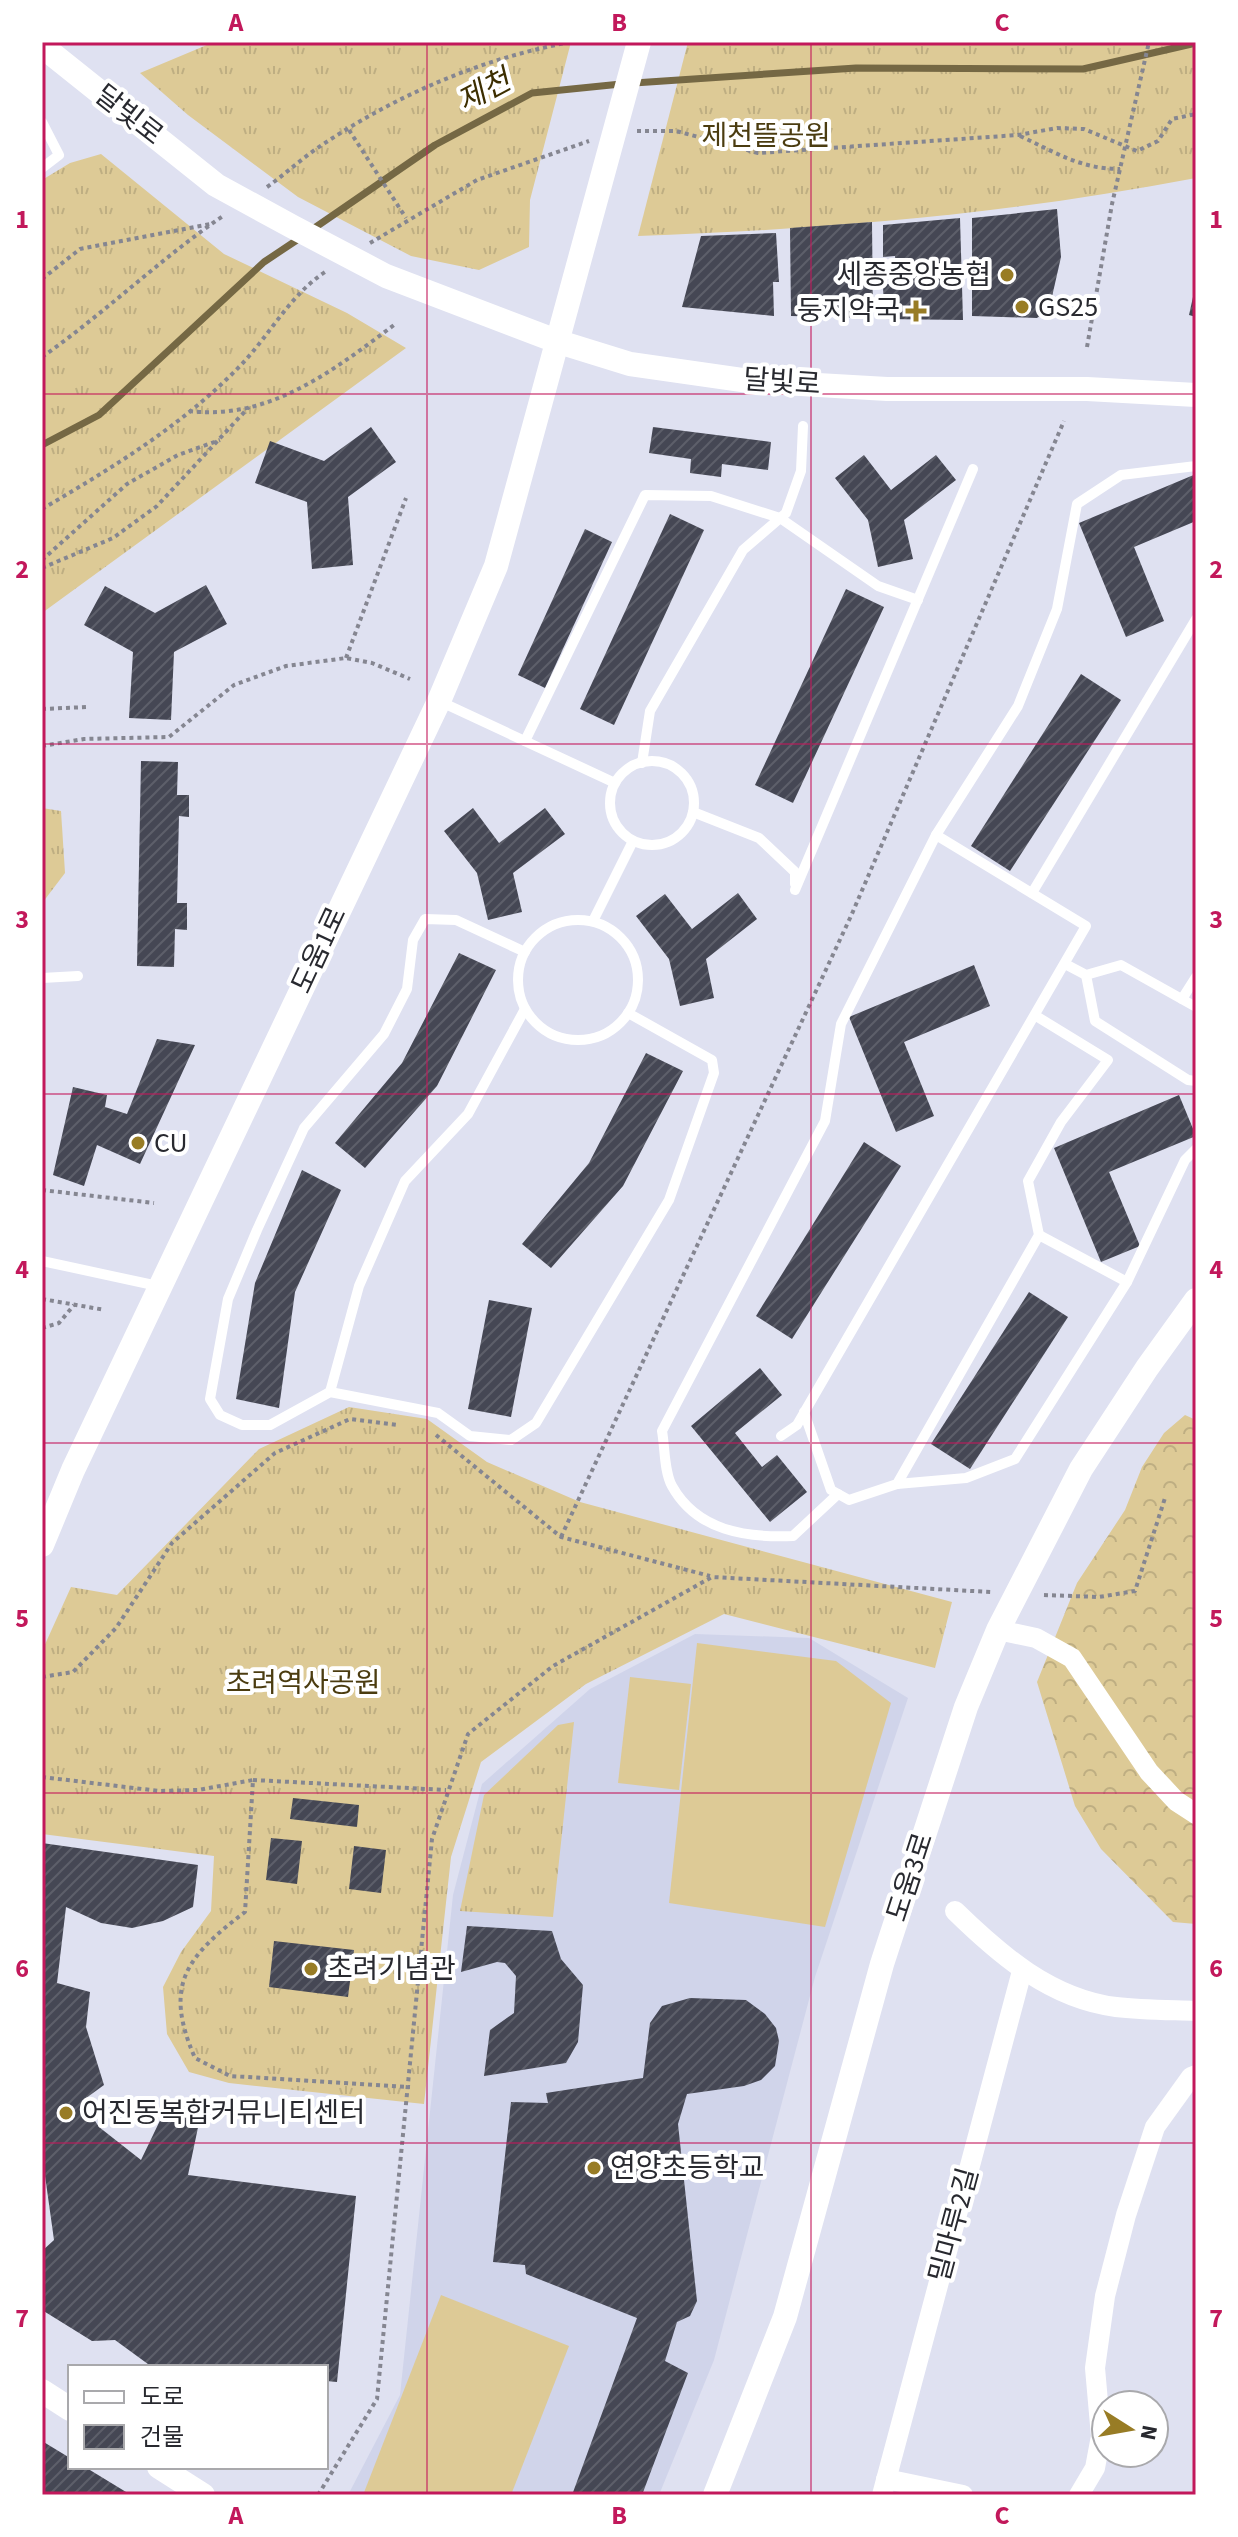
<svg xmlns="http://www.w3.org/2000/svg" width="1238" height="2537" font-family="'Source Sans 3','Noto Sans KR',sans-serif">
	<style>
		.built { fill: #d0d4ea }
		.grass { fill: url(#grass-tufts) }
		.forest { fill: url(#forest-crowns) }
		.pitch { fill: #ddca96 }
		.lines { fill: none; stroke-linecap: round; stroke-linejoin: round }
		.stream { stroke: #756844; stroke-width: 7 }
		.building { fill: url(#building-hatch) }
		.path { stroke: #858691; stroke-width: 4; stroke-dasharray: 4 4; stroke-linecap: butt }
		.service { stroke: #fff; stroke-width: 10 }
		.minor { stroke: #fff; stroke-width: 20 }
		.tertiary { stroke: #fff; stroke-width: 24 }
		.grid { fill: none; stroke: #c2185b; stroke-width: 2; stroke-opacity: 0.55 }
		.poi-dot { fill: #987c25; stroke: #fff; stroke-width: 3 }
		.labels { text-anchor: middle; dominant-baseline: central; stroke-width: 8; stroke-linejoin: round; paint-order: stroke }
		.street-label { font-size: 28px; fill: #28292f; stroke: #fff }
		.park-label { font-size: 28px; fill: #4b3c10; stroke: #fff }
		.poi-label { font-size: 28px; fill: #28292f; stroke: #fff; text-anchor: start }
		.water-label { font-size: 30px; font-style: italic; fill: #3c2e00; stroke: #fff }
		.neatline { fill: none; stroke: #c2185b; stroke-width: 3 }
		.grid-label { font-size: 26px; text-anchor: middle; font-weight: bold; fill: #c2185b }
	</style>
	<defs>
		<pattern id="grass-tufts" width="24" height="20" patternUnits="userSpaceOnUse" patternTransform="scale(2)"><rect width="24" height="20" fill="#ddca96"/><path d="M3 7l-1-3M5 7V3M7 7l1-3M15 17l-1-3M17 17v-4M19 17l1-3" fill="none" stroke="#beae82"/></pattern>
		<pattern id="forest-crowns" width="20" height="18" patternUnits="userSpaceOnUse" patternTransform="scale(2)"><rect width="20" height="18" fill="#ddca96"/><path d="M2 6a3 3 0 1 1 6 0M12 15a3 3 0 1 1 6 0" fill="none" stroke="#beae82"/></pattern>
		<pattern id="building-hatch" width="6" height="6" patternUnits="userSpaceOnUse" patternTransform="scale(2)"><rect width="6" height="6" fill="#454754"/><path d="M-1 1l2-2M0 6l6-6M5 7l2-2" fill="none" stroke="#5d5f6a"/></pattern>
	</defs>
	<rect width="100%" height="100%" fill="#dfe1f1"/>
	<path class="built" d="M695,1634l114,4 99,60 -93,279 -101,383 -55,135h-311l52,-100 53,-500 29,-111 108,-95z"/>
	<g class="grass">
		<path d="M214,42h357l-41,158 -1,47 -50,23 -68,-14 -113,-59 -110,-82 -48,-42z"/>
		<path d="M688,42h508v136c-188,36 -366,51 -558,58z"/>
		<path d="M101,154l123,100 123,59 59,35 -364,265v-433l28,-17z"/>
		<path d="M42,808l19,3 4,62 -22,29z"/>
		<path d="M349,1407l78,12 60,43 93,40 372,100 -17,66 -211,-54 -138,70 -105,78 -30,95 -27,247 -195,-21 -40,-11 -22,-38 -4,-47 18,-35 30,-41 3,-55 -172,-22v-183l29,-64 46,8 142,-146z"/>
		<path d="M574,1722l-21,195 -93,-6 24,-116 74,-70z"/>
	</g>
	<path class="forest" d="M1185,1415l11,5v504l-23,-2 -72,-73 -26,-43 -38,-124 40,-99 48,-73 17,-43 22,-34z"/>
	<g class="pitch">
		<path d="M697,1643l139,18 55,42 -66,224 -156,-24z"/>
		<path d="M630,1677l61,7 -12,106 -61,-7z"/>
		<path d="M441,2295l128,51 -58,149h-148z"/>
	</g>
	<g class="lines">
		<g class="stream">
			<path d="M634,83l222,-15 227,1 113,-26"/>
			<path d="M310,231l125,-86 97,-52 89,-9"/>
			<path d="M42,445l57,-30 165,-153 36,-24"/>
		</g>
	</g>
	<g class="building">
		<path d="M1057,209l4,48 -12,53 -12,8 -65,-2v-98z"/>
		<path d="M960,218l3,102 -79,-1 -1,-35h13l-1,-28 -12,1v-32z"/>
		<path d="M872,222l1,96 -82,-2 -1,-88z"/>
		<path d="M776,233l3,49h-6l1,34 -92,-9 19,-71z"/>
		<path d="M1195,288h1v29l-7,-2z"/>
		<path d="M371,427l25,35 -48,35 5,68 -41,4 -5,-67 -52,-19 15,-42 54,20z"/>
		<path d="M653,427l118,15 -3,28 -46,-6 -1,13 -31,-4 1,-14 -42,-6z"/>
		<path d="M864,455l27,35 45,-35 20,25 -52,40 9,39 -35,8 -10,-47 -33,-42z"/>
		<path d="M1196,474v47l-62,26 30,74 -38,16 -47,-114z"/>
		<path d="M670,514l34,16 -90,195 -34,-16z"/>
		<path d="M585,529l27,13 -67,146 -27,-13z"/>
		<path d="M206,585l21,39 -53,28 -3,68 -42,-2 4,-66 -49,-27 21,-39 50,27z"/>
		<path d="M846,589l38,18 -91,196 -38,-18z"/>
		<path d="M1081,674l40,26 -111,171 -39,-25z"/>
		<path d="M141,761l37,1 -1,33h12v22l-10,-1 -2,87h10v27l-12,-1 -1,38 -37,-1z"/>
		<path d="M473,808l26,35 46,-35 20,26 -52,39 9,39 -34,8 -11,-47 -33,-42z"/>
		<path d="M738,893l19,26 -51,40 8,39 -34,8 -11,-47 -33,-43 29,-22 27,35z"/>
		<path d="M459,953l37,17 -59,116 -72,82 -30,-25 67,-80z"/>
		<path d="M974,965l16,41 -86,36 30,74 -38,16 -47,-115z"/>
		<path d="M157,1039l38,6 -55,119 -43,-19 -13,41 -31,-11 20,-88 34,8 -2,12 22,7z"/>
		<path d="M646,1053l37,18 -60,115 -72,82 -29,-24 67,-81z"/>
		<path d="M1179,1095l17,41 -87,36 31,74 -39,16 -47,-114z"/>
		<path d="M864,1142l37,24 -109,173 -36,-23z"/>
		<path d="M302,1170l39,20 -46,102 -16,116 -43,-9 19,-116z"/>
		<path d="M1029,1292l39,25 -98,152 -39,-25z"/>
		<path d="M489,1300l43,8 -21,109 -43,-8z"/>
		<path d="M760,1368l22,27 -47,38 27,34 15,-12 30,37 -37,30 -79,-96z"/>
		<path d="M293,1798l66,7 -2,22 -67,-8z"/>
		<path d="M271,1838l31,3 -5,43 -31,-4z"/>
		<path d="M42,1843l156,22 -5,42 -30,14 -31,7 -31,-5 -35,-16 -9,76 33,9 -4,35 18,58 -22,16 17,26 42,33 25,-52 14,-7 11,4 9,13 -12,57 168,21 -19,186 -11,-1v-14h-174l-37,-27 -23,1 -50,-31v-59l12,-11 -12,-86z"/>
		<path d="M354,1846l32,4 -5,43 -32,-4z"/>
		<path d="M467,1926l85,5 9,28 22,26 -5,57 -12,21 -82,13 6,-46 24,-17 2,-37 -11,-13 -8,-1 -36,10z"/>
		<path d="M274,1941l80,9 -6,47 -79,-10z"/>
		<path d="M690,1998l56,2 19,14 11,14 3,13 -4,25 -14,14 -17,6 -57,8 -9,30 19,177 -7,15 -13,6 -12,39 23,12 -46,122h-70l65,-177 -111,-44 -1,-9 -32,-3 18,-160 37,1 -2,-10 97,-15 7,-55 12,-17z"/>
		<path d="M42,2441l28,17v9h15l46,28h-89z"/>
	</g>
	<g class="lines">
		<g class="path">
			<path d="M349,130l57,88"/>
			<path d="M637,131h39l82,22 260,-18 39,-7 27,1 53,22 21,-10 14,-22 24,-5"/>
			<path d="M1020,136c35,16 60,33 100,33"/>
			<path d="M267,187c17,-12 32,-26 49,-38 78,-53 163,-90 255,-107"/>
			<path d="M370,243l107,-63 112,-39"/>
			<path d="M42,279l38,-30 131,-25"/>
			<path d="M1087,347l25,-143 37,-162"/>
			<path d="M42,357c63,-44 118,-98 181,-141"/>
			<path d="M189,411c80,10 145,-41 205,-86"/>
			<path d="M42,509c70,-41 141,-84 198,-143 30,-31 49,-70 85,-94"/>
			<path d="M42,560l85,-76 51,-29 42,-15"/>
			<path d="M42,568l71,-30 44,-32 92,-99"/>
			<path d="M346,658l60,-160"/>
			<path d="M42,709l45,-2"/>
			<path d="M42,746l42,-7 85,-2 65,-52 52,-19 60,-8 26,5 38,16"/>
			<path d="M42,1190l112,13"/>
			<path d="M42,1299l63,11"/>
			<path d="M42,1328l17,-5 15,-18"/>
			<path d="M436,1435l125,102 149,39"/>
			<path d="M561,1537l290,-621 213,-495"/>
			<path d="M1044,1595l55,2 36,-6 30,-93"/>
			<path d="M42,1677l31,-5 43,-44 56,-85 103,-90 75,-34 48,6"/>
			<path d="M42,1777l117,14 39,-1 55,-10 -8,132c-59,45 -82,73 -50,146l35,18 180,11"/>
			<path d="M253,1780l193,10"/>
			<path d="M318,2495l59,-96 55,-560 36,-105 85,-68 159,-89 279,15"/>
		</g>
		<g class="service">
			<path d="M42,122l17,33 -17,13"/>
			<path d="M439,701l176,82"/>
			<path d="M525,741l120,-246 66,1 69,22 98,68 40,14"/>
			<circle cx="652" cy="803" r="42"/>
			<path d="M642,763l8,-52 93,-161 43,-37 15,-42 2,-45"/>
			<path d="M693,812l66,26 36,34v12"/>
			<path d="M795,890l178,-421"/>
			<path d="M1032,893l164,-274"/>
			<circle cx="578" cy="980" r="60"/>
			<path d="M593,921l40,-80"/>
			<path d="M525,952l-69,-32 -31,-1 -12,21 -6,49 -23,45 -80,94 -47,102 -29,69 -18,100 10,16 22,10h28l60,-33 108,21 32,23 41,4 25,-17 133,-223 45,-127 -2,-13 -84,-47"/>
			<path d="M1067,965l19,10 35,-10 75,42"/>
			<path d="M1086,975l9,46 93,59 8,1"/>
			<path d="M42,978l36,-2"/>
			<path d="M1182,999l14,-22"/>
			<path d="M1039,1235l88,47"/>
			<path d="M42,1261l116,25"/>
			<path d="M330,1392l29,-106 46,-105 63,-67 57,-105"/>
			<path d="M804,1412l27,78 18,10 48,-16 142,-249 -11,-54 33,-59 47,-62 -72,-44"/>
			<path d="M781,1436l16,-11 289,-499 -150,-91"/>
			<path d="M897,1484l69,-6 49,-19 112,-177 58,-122 11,-11"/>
			<path d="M838,1494l-45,42c-47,2 -96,-5 -121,-50 -8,-14 -7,-39 -10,-55l163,-310 16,-97 95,-189 82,-129 39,-97 20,-105 44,-29 75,-9"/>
		</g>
		<g class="minor">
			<path d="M998,1630l38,8 36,20 77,114 27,29 20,13"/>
			<path d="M955,1911c45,44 96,88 161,96 26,3 54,3 80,4"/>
			<path d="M886,2479l77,16"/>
			<path d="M882,2495l140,-524"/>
			<path d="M1079,2495l16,-27 6,-32 -6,-68 10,-72 21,-81 29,-88 36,-50 5,-2"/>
		</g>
		<g class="tertiary">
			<path d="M42,46l174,139 77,42 93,49 173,66 71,22 119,17 138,8h200l109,6"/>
			<path d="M42,1545l31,-75 366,-769 57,-135 143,-524"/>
			<path d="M42,2391l28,18"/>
			<path d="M159,2467l44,28"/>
			<path d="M715,2495l70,-178 97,-353 84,-257 32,-77 83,-161 66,-101 49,-68"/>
		</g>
	</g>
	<path class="grid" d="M427,42v2453M811,42v2453M42,394h1154M42,744h1154M42,1094h1154M42,1443h1154M42,1793h1154M42,2143h1154"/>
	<g class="poi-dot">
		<circle cx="1007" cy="275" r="8"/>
		<circle cx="1022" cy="307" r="8"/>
		<path d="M912 299h8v8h8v8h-8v8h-8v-8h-8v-8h8z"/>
		<circle cx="138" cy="1143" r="8"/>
		<circle cx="311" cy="1969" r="8"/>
		<circle cx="66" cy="2113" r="8"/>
		<circle cx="594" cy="2168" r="8"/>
	</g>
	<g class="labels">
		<g class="street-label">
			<text transform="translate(129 115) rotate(38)">달빛로</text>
			<text transform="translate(782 382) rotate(4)">달빛로</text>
			<text transform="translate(319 950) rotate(-65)">도움1로</text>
			<text transform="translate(910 1877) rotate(-72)">도움3로</text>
			<text transform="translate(954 2225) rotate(-75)">밀마루2길</text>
		</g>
		<g class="park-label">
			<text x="766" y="136">제천뜰공원</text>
			<text x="303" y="1683">초려역사공원</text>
		</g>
		<g class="poi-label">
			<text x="991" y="275" text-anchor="end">세종중앙농협</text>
			<text x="1038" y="307">GS25</text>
			<text x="900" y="311" text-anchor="end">둥지약국</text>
			<text x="154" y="1143">CU</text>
			<text x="327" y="1969">초려기념관</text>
			<text x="82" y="2113">어진동복합커뮤니티센터</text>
			<text x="610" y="2168">연양초등학교</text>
		</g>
		<g class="water-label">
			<text transform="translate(484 91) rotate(-28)">제천</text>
		</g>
	</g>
	<rect width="1238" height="2537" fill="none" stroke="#ffffff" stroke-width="88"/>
	<rect x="68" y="2365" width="260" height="104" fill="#ffffff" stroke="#a9a9ac" stroke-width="2"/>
	<rect x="84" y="2391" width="40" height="12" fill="#ffffff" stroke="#a9a9ac" stroke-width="2"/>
	<text x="140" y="2405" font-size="24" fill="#28292f">도로</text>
	<rect x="84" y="2425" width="40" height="24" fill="url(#building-hatch)" stroke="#a9a9ac" stroke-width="2"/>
	<text x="140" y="2445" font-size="24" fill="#28292f">건물</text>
	<g transform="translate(1130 2429) rotate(101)"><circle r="38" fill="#ffffff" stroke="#a9a9ac" stroke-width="2"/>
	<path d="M0-6L14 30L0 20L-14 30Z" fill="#987c25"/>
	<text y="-12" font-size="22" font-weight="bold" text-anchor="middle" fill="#28292f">N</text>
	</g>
	<rect x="44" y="44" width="1150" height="2449" class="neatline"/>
	<g class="grid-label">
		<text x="236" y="31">A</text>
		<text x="619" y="31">B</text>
		<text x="1002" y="31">C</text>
		<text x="22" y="228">1</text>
		<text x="1216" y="228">1</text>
		<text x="22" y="578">2</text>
		<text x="1216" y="578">2</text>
		<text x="22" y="928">3</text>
		<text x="1216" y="928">3</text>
		<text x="22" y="1278">4</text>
		<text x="1216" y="1278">4</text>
		<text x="22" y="1627">5</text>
		<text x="1216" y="1627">5</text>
		<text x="22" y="1977">6</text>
		<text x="1216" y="1977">6</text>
		<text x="22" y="2327">7</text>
		<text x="1216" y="2327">7</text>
		<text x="236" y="2524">A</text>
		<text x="619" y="2524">B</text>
		<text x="1002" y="2524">C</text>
	</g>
</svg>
